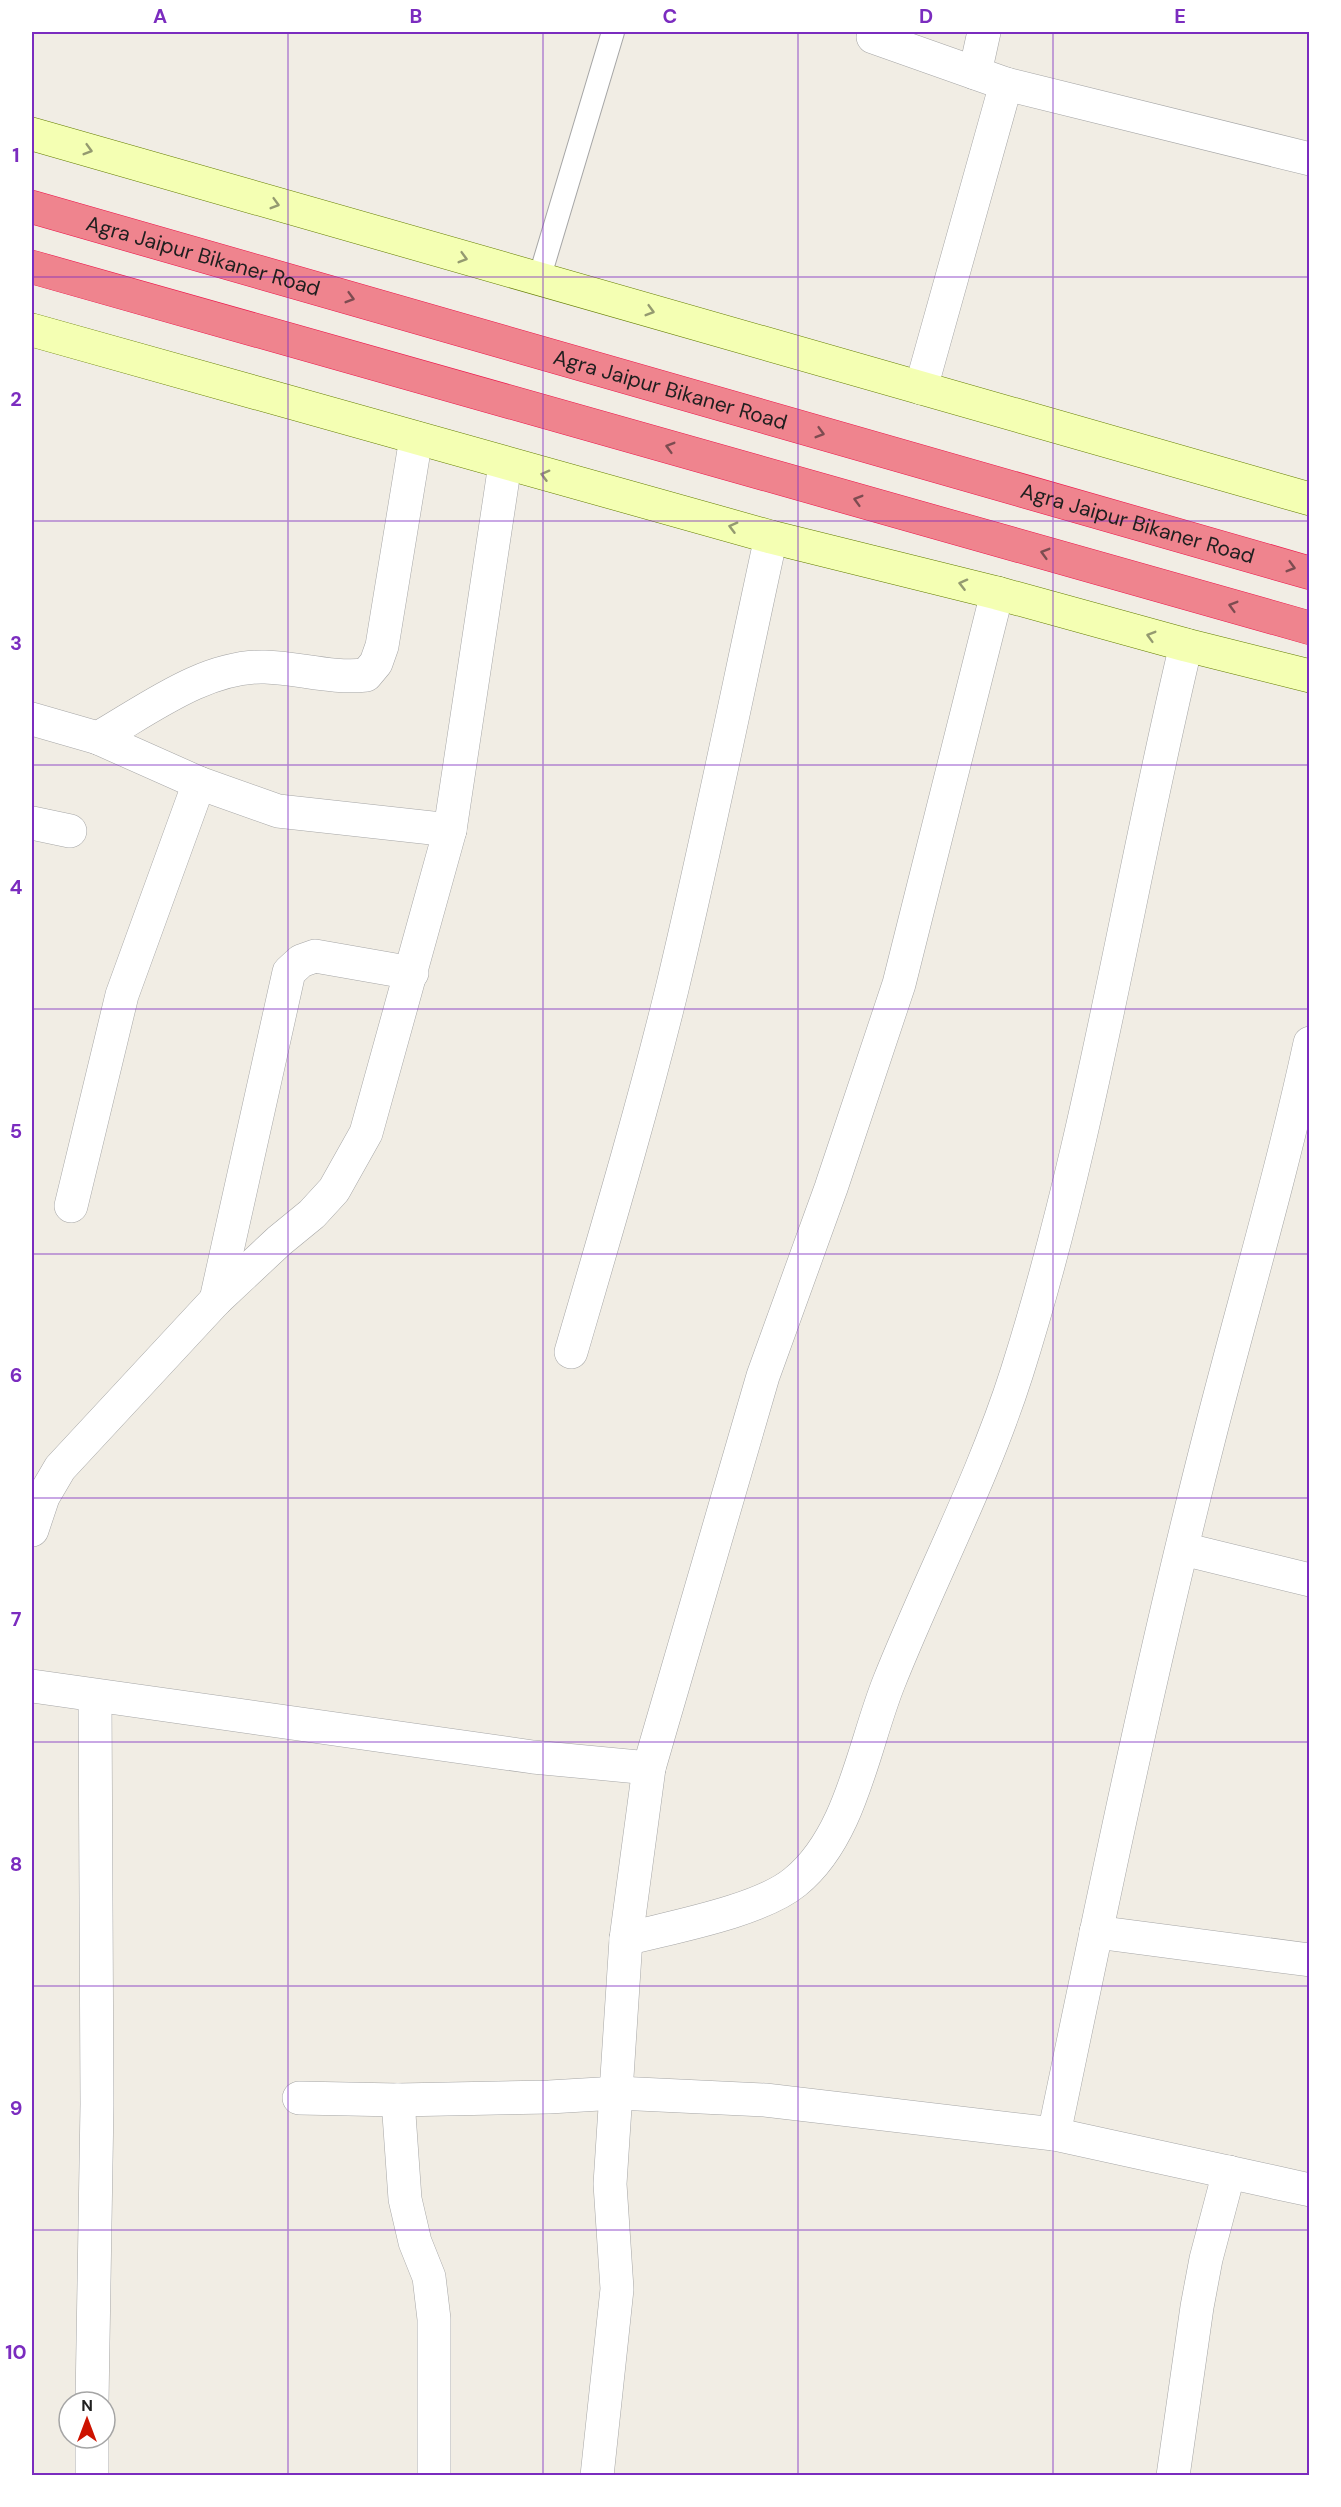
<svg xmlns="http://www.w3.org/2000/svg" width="1341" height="2507" font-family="'DM Sans',sans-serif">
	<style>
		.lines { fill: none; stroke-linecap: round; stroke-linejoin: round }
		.lane-casing { stroke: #a6a6a6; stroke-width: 24 }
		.street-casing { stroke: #a6a6a6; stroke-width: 34 }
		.secondary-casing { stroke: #627b00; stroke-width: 34 }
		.highway-casing { stroke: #ec1349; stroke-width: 34 }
		.lane { stroke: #fff; stroke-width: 22 }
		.street { stroke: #fff; stroke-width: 33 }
		.secondary { stroke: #f4ffb3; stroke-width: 33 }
		.highway { stroke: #ef848e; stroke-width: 33 }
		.oneway { stroke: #949a70 }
		.oneway2 { stroke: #7d4c51 }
		.grid { fill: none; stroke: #7b2cbf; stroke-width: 1.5; stroke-opacity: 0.55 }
		.labels { text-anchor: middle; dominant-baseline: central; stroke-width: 5; stroke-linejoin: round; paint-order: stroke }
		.street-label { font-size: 21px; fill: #1f1f1f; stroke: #fff }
		.neatline { fill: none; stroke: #7b2cbf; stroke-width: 2 }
		.grid-label { font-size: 20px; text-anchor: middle; font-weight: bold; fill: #7b2cbf }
	</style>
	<rect width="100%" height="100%" fill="#f1ede4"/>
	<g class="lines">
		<g class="lane-casing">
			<path id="lane" d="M539,279l74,-247"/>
		</g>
		<g class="street-casing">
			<g id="street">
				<path d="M873,37l133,47 304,75"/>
				<path d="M975,73l9,-41"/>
				<path d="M921,388l85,-304"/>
				<path d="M32,719l66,19 101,45 79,28 172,19"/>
				<path d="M98,738c49,-28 108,-73 167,-71 34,1 67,12 101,8l10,-12 6,-17 34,-208"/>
				<path d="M32,823l38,8"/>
				<path d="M71,1206l51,-211 77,-212"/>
				<path d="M216,1300l73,-328 12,-11 14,-5 97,17"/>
				<path d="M571,1352c35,-120 71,-241 101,-363 36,-150 66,-301 99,-452"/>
				<path d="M32,1530l11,-33 17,-29 156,-168 63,-59 33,-27 22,-24 32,-57 84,-303 55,-366"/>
				<path d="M1183,1549l127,31"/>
				<path d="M32,1686l501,71 116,11 114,-392 68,-188 68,-204 98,-391"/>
				<path d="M1096,1932l214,28"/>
				<path d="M626,1939c46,-12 134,-28 169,-57 56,-45 68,-135 94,-200 41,-103 94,-203 128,-310 75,-237 111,-485 169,-727"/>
				<path d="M299,2098l99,2 151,-3 68,-4 148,7 289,34 256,56"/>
				<path d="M398,2100l7,99 10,43 14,35 5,42v157"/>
				<path d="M1054,2134c49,-235 97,-470 157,-704 33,-129 71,-257 99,-387"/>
				<path d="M92,2402l5,-298 -2,-408"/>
				<path d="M92,2476v-38"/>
				<path d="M597,2476l20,-187 -7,-105 16,-245 23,-171"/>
				<path d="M1173,2476l24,-169 9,-48 23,-87"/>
			</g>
		</g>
		<g class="secondary-casing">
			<g id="secondary">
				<path d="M32,134l1278,365"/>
				<path d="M32,330l739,207 226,56 189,52 124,31"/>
			</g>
		</g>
		<g class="highway-casing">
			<g id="highway">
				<path id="s1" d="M32,207l1278,366"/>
				<path d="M32,267l1278,361"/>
			</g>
		</g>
		<use href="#lane" class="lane"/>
		<use href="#street" class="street"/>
		<use href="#secondary" class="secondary"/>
		<use href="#highway" class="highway"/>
	</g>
	<defs><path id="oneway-chevron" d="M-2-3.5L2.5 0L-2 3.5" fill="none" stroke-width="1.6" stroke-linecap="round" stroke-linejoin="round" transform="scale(1.5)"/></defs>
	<g class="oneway">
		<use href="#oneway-chevron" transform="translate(88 150) rotate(16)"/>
		<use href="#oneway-chevron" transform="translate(275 204) rotate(16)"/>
		<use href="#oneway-chevron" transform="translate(463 258) rotate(16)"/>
		<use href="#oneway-chevron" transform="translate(650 311) rotate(16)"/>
		<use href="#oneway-chevron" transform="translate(545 475) rotate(-165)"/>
		<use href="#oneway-chevron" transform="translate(733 527) rotate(-165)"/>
		<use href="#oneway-chevron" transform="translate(963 584) rotate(-166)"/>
		<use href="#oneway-chevron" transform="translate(1151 636) rotate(-164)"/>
	</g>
	<g class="oneway2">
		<use href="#oneway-chevron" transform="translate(350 298) rotate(16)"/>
		<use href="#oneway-chevron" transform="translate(820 433) rotate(16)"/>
		<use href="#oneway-chevron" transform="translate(670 447) rotate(-164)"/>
		<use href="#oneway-chevron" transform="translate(858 500) rotate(-164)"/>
		<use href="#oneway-chevron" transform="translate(1045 553) rotate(-164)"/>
		<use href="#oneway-chevron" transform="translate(1291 567) rotate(16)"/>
		<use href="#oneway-chevron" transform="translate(1233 606) rotate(-164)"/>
	</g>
	<path class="grid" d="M288,32v2444M543,32v2444M798,32v2444M1053,32v2444M32,277h1278M32,521h1278M32,765h1278M32,1009h1278M32,1254h1278M32,1498h1278M32,1742h1278M32,1986h1278M32,2230h1278"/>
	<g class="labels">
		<g class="street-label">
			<text stroke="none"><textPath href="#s1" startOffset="178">Agra Jaipur Bikaner Road</textPath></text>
			<text stroke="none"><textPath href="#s1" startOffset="664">Agra Jaipur Bikaner Road</textPath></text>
			<text stroke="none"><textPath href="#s1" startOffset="1150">Agra Jaipur Bikaner Road</textPath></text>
		</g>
	</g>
	<rect width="1341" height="2507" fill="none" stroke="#ffffff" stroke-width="66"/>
	<g transform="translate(87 2420)"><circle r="28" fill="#ffffff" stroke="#a5a5a5" stroke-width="1.5"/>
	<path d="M0-4.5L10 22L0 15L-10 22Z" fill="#cd1300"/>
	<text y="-9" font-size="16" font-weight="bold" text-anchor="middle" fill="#1f1f1f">N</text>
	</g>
	<rect x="33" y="33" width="1275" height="2441" class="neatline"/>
	<g class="grid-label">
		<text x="160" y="23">A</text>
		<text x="416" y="23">B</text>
		<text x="670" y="23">C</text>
		<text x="926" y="23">D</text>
		<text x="1180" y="23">E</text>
		<text x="16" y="162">1</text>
		<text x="16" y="406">2</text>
		<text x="16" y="650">3</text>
		<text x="16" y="894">4</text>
		<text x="16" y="1138">5</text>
		<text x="16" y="1382">6</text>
		<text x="16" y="1626">7</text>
		<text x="16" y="1871">8</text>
		<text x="16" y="2115">9</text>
		<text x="16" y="2359">10</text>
	</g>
</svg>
